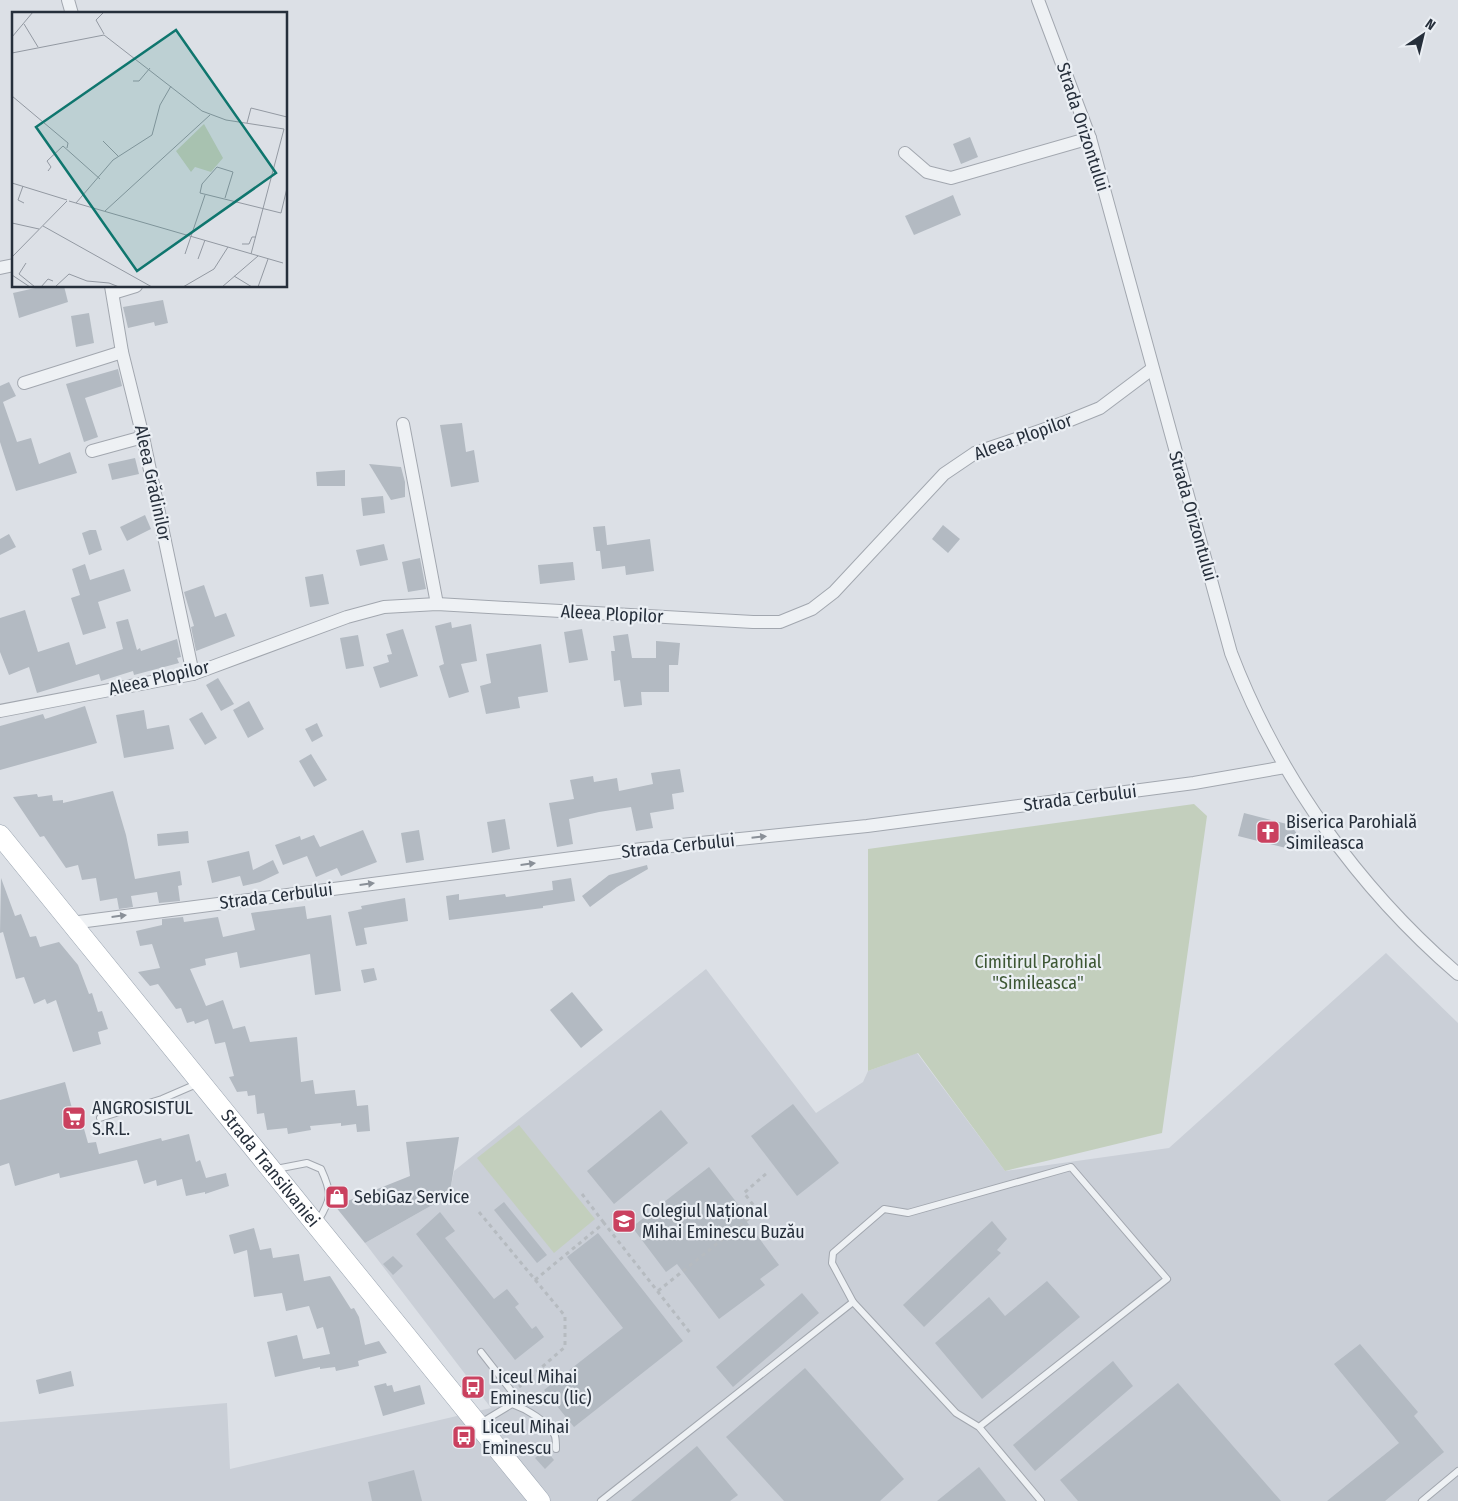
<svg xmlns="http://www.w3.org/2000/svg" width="1458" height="1501" font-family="'Fira Sans Condensed',sans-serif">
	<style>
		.built { fill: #cacfd7 }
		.green { fill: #c3cfbd }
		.building { fill: #b3bac2 }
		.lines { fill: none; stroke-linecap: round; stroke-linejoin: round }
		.lane-casing { stroke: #a2a7af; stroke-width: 8 }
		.street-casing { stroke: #a2a7af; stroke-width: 14 }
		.primary-casing { stroke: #9ba5b1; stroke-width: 21 }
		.path { stroke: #b6bbc0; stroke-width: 3; stroke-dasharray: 4 4; stroke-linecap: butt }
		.lane { stroke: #eef1f4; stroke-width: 6 }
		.street { stroke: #eef1f4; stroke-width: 12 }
		.primary { stroke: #fff; stroke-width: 20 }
		.oneway { fill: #8a9098 }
		.labels { text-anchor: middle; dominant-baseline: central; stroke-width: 4.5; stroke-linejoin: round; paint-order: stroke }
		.street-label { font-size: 18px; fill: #262f3b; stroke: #ebeff4 }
		.poi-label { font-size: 18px; fill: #262f3b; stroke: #ebeff4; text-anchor: start }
		.park-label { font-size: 18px; fill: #3d5734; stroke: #ebeff4 }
		.inset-road { fill: none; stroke: #9399a2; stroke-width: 1 }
		.view { fill: #0f766e; fill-opacity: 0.15; stroke: #0f766e; stroke-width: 2.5 }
		.inset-edge { fill: none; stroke: #262f3b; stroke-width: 2.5 }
	</style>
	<rect width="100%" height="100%" fill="#dce0e6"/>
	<path class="built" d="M1386,953l72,70v478h-1458v-79l227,-19 3,66 261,-61 -126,-165 78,-44 7,-7 4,-21 252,-202 110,144 47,-31 5,-11 49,-18 88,118 164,-23z"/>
	<g class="green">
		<path d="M1194,804l13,12 -45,317 -157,38 -87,-118 -50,18v-222z"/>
		<path d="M519,1125l76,94 -41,34 -77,-95z"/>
	</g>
	<g class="building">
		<path d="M970,137l8,20 -17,7 -8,-20z"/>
		<path d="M953,195l8,20 -47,20 -9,-19z"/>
		<path d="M44,286h20l4,16 -49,16 -6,-25z"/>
		<path d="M163,300l5,23 -13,3 -1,-4 -26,6 -5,-21z"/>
		<path d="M89,313l5,30 -18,4 -5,-31z"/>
		<path d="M118,369l4,17 -37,12 13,39 -14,5 -18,-58z"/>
		<path d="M9,382l7,14 -13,6 14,40 14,-4 8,26 31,-12 7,21 -61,18 -16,-49v-56z"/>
		<path d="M462,423l4,29 8,-2 5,32 -28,5 -11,-62z"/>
		<path d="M135,458l4,16 -27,6 -4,-16z"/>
		<path d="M369,464l32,3 4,15v15l-14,3z"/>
		<path d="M345,470v16h-28l-1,-14z"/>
		<path d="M383,496l2,17 -22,3 -2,-18z"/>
		<path d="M145,515l6,14 -24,12 -7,-14z"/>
		<path d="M943,525l17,14 -12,14 -16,-14z"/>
		<path d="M605,526l2,19 43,-6 4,32 -28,4 -1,-9 -23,3 -2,-18h-4l-3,-24z"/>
		<path d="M90,530h6l6,20 -13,5 -7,-22z"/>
		<path d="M9,534l7,13 -16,8v-16z"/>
		<path d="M384,544l4,16 -28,6 -4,-16z"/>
		<path d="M420,558l6,31 -18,3 -6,-30z"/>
		<path d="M573,562l2,18 -35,4 -2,-19z"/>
		<path d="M85,564l5,16 34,-11 7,22 -33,11 8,26 -23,7 -12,-37 9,-3 -8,-26z"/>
		<path d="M323,574l6,30 -19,3 -5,-30z"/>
		<path d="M204,585l11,32 11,-4 9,23 -39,15 -5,-24 3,-1 -10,-34z"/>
		<path d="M25,610l13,42 31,-10 7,23 47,-16 -7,-27 12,-3 9,31 3,-2 1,3 36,-12 4,18 -4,1 2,5 -45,12 -1,-4 -32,10 -2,-7 -62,19 -8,-26 -20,8 -9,-23v-34z"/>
		<path d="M451,622l1,6 19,-4 6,37 -16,3 8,28 -20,6 -10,-32 5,-2 -9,-38z"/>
		<path d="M403,629l15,47 -38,12 -7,-21 16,-5 -2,-7 5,-1 -6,-20z"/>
		<path d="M582,629l6,31 -19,3 -5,-31z"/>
		<path d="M628,634l4,24h24v-17l24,2 -2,22h-9v27h-28l1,13 -18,2 -4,-27 -6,1 -3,-30h4l-2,-15z"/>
		<path d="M358,635l6,31 -18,3 -6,-31z"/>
		<path d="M541,644l7,48 -30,5 2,11 -34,6 -6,-28 11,-3 -5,-29z"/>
		<path d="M218,678l16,26 -13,7 -15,-26z"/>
		<path d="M249,701l15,28 -16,9 -15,-28z"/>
		<path d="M85,706l12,37 -97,27v-44l43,-12 2,5z"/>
		<path d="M144,710l3,19 22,-4 5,24 -50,9 -8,-43z"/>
		<path d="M202,712l15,26 -12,7 -16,-26z"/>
		<path d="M317,723l6,13 -11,6 -7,-13z"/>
		<path d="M311,754l16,26 -13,7 -15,-26z"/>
		<path d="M680,769l4,23 -12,2 2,15 -24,4 3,15 -17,3 -5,-24 -32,5 -30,7 4,25 -16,3 -8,-44 25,-4 -4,-19 23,-4 1,6 23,-4 2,13 34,-7 -2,-11z"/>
		<path d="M113,791l13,44 9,44 45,-8 2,14 -4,1 2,15 -21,2 -2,-11 -26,4 2,11 -14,2 -2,-11 -17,3 -4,-23 -14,2 -4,-15 -12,3 -22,-32 -4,1 -27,-40 24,-3 1,3 14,-2 1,6 10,-1v3z"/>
		<path d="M1244,813l47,12 6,9 -1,8 -10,6 -48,-12z"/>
		<path d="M505,819l5,30 -18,4 -5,-31z"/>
		<path d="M363,830l14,32 -36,14 -4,-8 -21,9 -9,-21 -24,9 -8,-20 25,-9 1,4 13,-5 6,12z"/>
		<path d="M419,830l5,30 -18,3 -5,-30z"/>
		<path d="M188,831l1,12 -31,3 -1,-12z"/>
		<path d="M249,851l4,19 20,-10 6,13 -19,9 -17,4 -3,-10 -28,7 -5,-22z"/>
		<path d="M647,865l1,4 -31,18 -27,20 -8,-11 27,-21z"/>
		<path d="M1,878l14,38 6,-2 9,23 6,-1 4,11 19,-5 19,23 11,29 3,-1 6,19 4,-1 6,18 -10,3 3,12 -28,8 -17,-52 -9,4 -2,-5 -11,5 -10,-27 -8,2 -13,-47 -3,1z"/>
		<path d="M571,878l4,23 -32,5v2l-94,12 -3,-24 13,-2v6l46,-6 1,3 47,-7 -1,-9z"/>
		<path d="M405,898l3,23 -44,7 3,16 -11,2 -8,-34 14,-3 -1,-3z"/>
		<path d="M305,906l2,13 24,-4 10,76 -26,4 -5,-41 -70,14 -3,-16 -32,7 1,6 -16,4 16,37 17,-6 10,29 12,-3 5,16 47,-5 4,45 12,-2 2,14 40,-4 2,16 11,-1 2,26 -13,1 -1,-8 -15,2v-3l-31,3 1,4 -23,4 -1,-6 -20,2 -3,-17 -7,1 -2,-19 -7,1 -1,-5 -10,1 -8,-15 5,-1 -9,-34 -10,2 -7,-25 -13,5 -1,-3 -7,2 -6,-15 -5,1 -18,-25 -8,2 -12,-14 22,-4 -8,-24 -12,2 -4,-15 26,-6v-6l21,-2 1,5 34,-5 5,20 32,-7 -4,-17z"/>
		<path d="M374,968l3,12 -13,3 -3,-13z"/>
		<path d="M572,992l31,38 -22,18 -31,-38z"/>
		<path d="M65,1082l8,30 6,-1 9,32 8,-1 3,12 62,-16 1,3 27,-7 7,28 4,-2 6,18 20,-5 3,13 -24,8v-2l-19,4 -4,-17 -25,7 -1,-6 -12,4 -7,-24 -77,18 -1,-5 -44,13 -6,-23 -9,3v-66z"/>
		<path d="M793,1104l46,59 -42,33 -46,-60z"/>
		<path d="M661,1110l27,33 -74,61 -27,-33z"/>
		<path d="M459,1137l-9,55 -7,7 -78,44 -30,-37 75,-30 -4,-34z"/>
		<path d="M709,1167l35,45 -3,2 38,51 -19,14 5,6 -46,34 -42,-55 -11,8 -34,-45z"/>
		<path d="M504,1202l43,53 -10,8 -43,-53z"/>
		<path d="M440,1212l15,19 -10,7 49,61 13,-10 12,15 -4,3 17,22 4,-3 8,11 -29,23 -99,-126z"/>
		<path d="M992,1221l15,18 -10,11 4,3 -77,74 -21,-22z"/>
		<path d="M254,1228l6,22 11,-2 2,10 26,-4 5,27 26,-5 21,33 3,-1 5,9 6,28 14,-4 8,12 -23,6 -6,2 1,5 -23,5 -1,-4 -15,2v-2l-45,10 -8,-35 30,-7 6,24 27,-5 -7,-27 -6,2 -8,-23 -23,5 -4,-18 -28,4 -7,-47 -13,4 -5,-19z"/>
		<path d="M598,1233l85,108 -109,86 -30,-37 79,-62 -56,-71z"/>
		<path d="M393,1256l10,10 -10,9 -10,-11z"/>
		<path d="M1047,1281l33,36 -98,82 -47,-56 54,-46 16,19z"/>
		<path d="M802,1293l17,20 -86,74 -17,-20z"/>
		<path d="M1360,1344l58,68 -4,4 30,36 -59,49h-58l72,-58 -65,-79z"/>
		<path d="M1113,1361l20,25 -98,85 -22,-26z"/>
		<path d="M805,1368l99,111 -24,22h-96l-58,-64z"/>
		<path d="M71,1371l3,15 -35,8 -3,-14z"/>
		<path d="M386,1383l1,3 5,-1 2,7 26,-7 5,19 -42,12 -9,-30z"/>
		<path d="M1178,1383l103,118h-203l-18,-21z"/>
		<path d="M697,1446l41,49 -8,6h-99z"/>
		<path d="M545,1449l9,11 -9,9 -10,-11z"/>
		<path d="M979,1467l27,34h-69z"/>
		<path d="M414,1470l8,31h-50l-4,-19z"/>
	</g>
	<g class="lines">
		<g class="lane-casing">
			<g id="lane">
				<path d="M100,1118l62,-19 37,-16"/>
				<path d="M276,1169l31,-6 14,6c11,24 11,29 -3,52"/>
				<path d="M481,1352l32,41 -1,11"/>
				<path d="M479,1424l33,-20c14,5 36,17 43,32 1,4 1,9 1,13"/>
				<path d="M979,1427l188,-148 -96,-112 -163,46 -24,-4 -51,44 -1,10 21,39 103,111 23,14 62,74"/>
				<path d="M601,1501l252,-199"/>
				<path d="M1422,1501l36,-30"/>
			</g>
		</g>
		<g class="street-casing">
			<g id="street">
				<path d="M68,0l4,14"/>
				<path d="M1038,0l52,138 141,515c47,123 127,235 227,321"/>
				<path d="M905,153l22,19 24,6 139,-40"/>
				<path d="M0,268l14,-3"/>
				<path d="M111,286l11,66 21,85 50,237"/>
				<path d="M113,293l23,-7"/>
				<path d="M24,383l98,-31"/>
				<path d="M403,424l34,180"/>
				<path d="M92,451l51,-14"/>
				<path d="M0,711l193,-37 154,-57 37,-10 53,-3 316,18h27l32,-13 22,-17 110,-118 31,-21 88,-30 37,-15 52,-39"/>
				<path d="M71,923l571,-74 225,-23 327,-43 91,-16"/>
			</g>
		</g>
		<g class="primary-casing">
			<g id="primary">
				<path id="s1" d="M0,835l540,666"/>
			</g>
		</g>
		<g class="path">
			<path d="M582,1194l22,29"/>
			<path d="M479,1212l86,104v31l-46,40"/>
			<path d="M535,1280l69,-57 87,111"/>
			<path d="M658,1291l100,-80 -14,-18 24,-21"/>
		</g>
		<use href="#lane" class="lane"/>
		<use href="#street" class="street"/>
		<use href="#primary" class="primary"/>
	</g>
	<defs><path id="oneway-solid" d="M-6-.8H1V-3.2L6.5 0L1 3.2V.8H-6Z" transform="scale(1.25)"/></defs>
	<g class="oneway">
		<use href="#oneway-solid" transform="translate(759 837) rotate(-6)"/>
		<use href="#oneway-solid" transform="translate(528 864) rotate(-7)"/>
		<use href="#oneway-solid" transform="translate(367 884) rotate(-7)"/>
		<use href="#oneway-solid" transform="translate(119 916) rotate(-7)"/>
	</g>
	<defs>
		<g id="church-square" transform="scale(1.25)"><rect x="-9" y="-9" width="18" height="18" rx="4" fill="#ca415f" stroke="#ebeff4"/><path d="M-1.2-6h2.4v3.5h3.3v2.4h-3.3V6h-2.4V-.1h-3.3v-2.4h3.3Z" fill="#fff"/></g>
		<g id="supermarket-square" transform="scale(1.25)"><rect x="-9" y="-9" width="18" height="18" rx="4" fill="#ca415f" stroke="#ebeff4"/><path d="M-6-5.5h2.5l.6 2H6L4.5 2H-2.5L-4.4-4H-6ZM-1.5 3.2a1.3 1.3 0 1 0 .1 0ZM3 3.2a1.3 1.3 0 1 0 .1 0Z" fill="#fff"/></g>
		<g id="shop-square" transform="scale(1.25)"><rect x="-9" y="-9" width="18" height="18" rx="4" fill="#ca415f" stroke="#ebeff4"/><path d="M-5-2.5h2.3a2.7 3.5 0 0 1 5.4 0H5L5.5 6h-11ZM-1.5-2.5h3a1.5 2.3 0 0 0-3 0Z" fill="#fff"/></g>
		<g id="school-square" transform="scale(1.25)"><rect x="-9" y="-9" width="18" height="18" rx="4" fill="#ca415f" stroke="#ebeff4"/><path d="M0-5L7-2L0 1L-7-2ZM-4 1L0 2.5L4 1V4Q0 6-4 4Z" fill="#fff"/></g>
		<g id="bus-square" transform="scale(1.25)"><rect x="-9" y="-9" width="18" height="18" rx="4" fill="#ca415f" stroke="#ebeff4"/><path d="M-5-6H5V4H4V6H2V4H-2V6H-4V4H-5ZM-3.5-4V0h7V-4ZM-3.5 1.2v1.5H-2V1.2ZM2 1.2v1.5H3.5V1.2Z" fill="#fff"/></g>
	</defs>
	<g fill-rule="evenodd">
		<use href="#church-square" x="1268" y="832"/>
		<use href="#supermarket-square" x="74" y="1118"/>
		<use href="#shop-square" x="337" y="1197"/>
		<use href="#school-square" x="624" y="1221"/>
		<use href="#bus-square" x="473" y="1387"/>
		<use href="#bus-square" x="464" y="1437"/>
	</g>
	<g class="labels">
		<g class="street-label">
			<text transform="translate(1083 127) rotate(72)">Strada Orizontului</text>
			<text transform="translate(1023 437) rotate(-20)">Aleea Plopilor</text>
			<text transform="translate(153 483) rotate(78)">Aleea Grădinilor</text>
			<text transform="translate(1193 516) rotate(74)">Strada Orizontului</text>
			<text transform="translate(612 614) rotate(3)">Aleea Plopilor</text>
			<text transform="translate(159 678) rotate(-13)">Aleea Plopilor</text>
			<text transform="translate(1080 798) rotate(-7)">Strada Cerbului</text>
			<text transform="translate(678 846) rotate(-6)">Strada Cerbului</text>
			<text transform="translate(276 896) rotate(-7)">Strada Cerbului</text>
			<text stroke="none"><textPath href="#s1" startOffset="429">Strada Transilvaniei</textPath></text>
		</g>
		<g class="poi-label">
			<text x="1286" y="822">Biserica Parohială<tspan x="1286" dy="21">Simileasca</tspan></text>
			<text x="92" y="1108">ANGROSISTUL<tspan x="92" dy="21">S.R.L.</tspan></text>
			<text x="354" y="1197">SebiGaz Service</text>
			<text x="642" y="1211">Colegiul Național<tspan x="642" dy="21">Mihai Eminescu Buzău</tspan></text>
			<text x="490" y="1377">Liceul Mihai<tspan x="490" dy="21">Eminescu (lic)</tspan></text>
			<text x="482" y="1427">Liceul Mihai<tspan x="482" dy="21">Eminescu</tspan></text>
		</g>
		<g class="park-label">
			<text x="1038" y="962">Cimitirul Parohial<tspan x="1038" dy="21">"Simileasca"</tspan></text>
		</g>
	</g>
	<g transform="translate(12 12)">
		<rect width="275" height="275" fill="#dce0e6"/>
		<path d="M192,112l19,34 -12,14 -16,-5 -4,5 -15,-21z" fill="#c3cfbd"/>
		<path class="inset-road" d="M12,12l14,23M92,22l-8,-14 8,-8M0,25l21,-25M0,41l92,-18 98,76 24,9 58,9 -33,125M121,69h6l11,-13M0,84l56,47 -1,5M235,111l4,-15 36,9M91,129l15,15M36,159l3,-4 -4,-6 16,-15 37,33M0,171l55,17M11,174l-5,14 6,3M213,186l8,-26 -16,-5 -15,17 -2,9 81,20 6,-25M57,189l214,62M64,191l37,-43 39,-25 8,-30 11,-19M93,199l105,-96M0,211l27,6M31,214l109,61M230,232h7l3,-7h4M173,242l20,-59M0,245l55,-56M186,247l7,-19M14,251l-7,11 16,13M0,263l18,12M222,264l18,11M29,275l7,-8 5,2M43,275l14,-13 18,7 22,2 10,4M171,275l31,-18 14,-22M210,275l36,-31M246,275l10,-28"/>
		<path class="view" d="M164,18l100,143 -139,98 -101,-144z"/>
		<rect width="275" height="275" class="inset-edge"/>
	</g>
	<g transform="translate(1423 35) rotate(35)" stroke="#ebeff4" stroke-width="4" paint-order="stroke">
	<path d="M0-4L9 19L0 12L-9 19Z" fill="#262f3b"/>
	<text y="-8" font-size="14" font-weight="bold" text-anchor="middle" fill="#262f3b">N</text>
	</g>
</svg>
